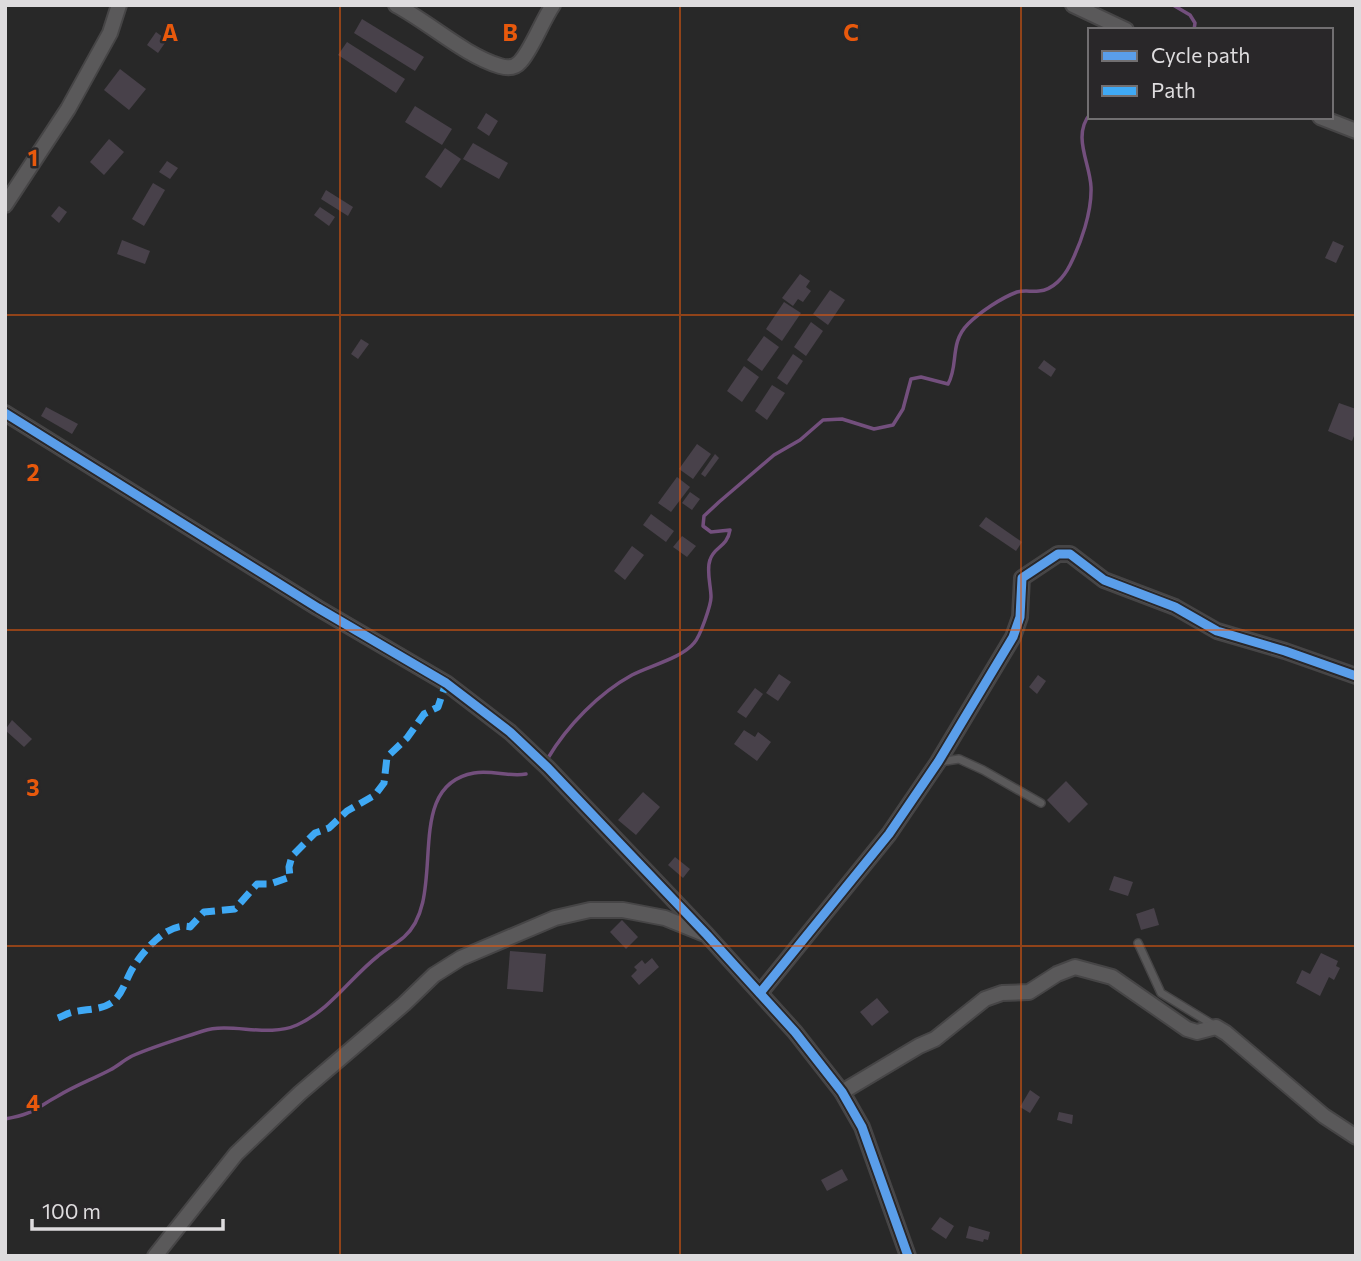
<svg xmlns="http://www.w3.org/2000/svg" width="1361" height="1261" font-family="Commissioner,sans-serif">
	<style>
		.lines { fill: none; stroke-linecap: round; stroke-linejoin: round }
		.stream { stroke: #734f7d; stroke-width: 3.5 }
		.building { fill: #48414a }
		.lane-casing { stroke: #464546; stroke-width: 10 }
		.street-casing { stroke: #464546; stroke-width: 18 }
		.lane { stroke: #5a595a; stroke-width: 7 }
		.street { stroke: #5a595a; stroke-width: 14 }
		.quiet { stroke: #3fa9f5; stroke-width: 7; stroke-dasharray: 14 7; stroke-linecap: butt }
		.cycleway-casing { stroke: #292729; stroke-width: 13 }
		.cycleway { stroke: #5a9eea; stroke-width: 9 }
		.grid { fill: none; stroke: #e8590c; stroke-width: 2; stroke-opacity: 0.55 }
		.grid-label { font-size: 23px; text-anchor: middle; font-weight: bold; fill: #e8590c; stroke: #292729; stroke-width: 5; stroke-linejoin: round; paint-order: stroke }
	</style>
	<rect width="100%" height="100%" fill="#282828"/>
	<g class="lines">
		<g class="stream">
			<path d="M1173,5l17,10 5,8 -1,7"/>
			<path d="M548,758c19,-32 51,-65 84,-83 17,-9 50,-17 62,-32 6,-6 17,-38 17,-46 0,-11 -5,-27 -1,-37 4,-14 17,-12 20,-30l-19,2 -8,-6 1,-10 15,-14 55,-47 26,-15 23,-20 19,-1 32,10 19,-4 10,-16 8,-30 10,-2 27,7c11,-19 1,-41 20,-60 12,-12 33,-26 49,-32 8,-2 14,0 22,-1 14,-1 25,-14 31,-26 11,-22 22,-53 21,-78 -1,-24 -19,-51 -1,-73"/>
			<path d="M5,1119c29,-5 29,-10 53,-23 16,-10 35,-17 52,-26 8,-4 14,-10 22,-14 23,-10 47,-17 71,-25 28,-9 65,7 94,-6 33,-15 54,-48 81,-69 8,-7 18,-12 26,-19 46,-40 -4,-151 70,-164 18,-3 35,4 52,1"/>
		</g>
	</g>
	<g class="building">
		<path d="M362,19l62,38 -9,14 -61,-38z"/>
		<path d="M156,32l11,8 -9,13 -11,-8z"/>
		<path d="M347,42l58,37 -9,14 -58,-38z"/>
		<path d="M120,69l26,20 -17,21 -25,-20z"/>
		<path d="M415,106l37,23 -10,16 -37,-23z"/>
		<path d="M486,113l12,8 -9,15 -12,-8z"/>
		<path d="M109,139l15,13 -20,23 -14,-13z"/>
		<path d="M473,143l35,20 -9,16 -36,-20z"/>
		<path d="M445,148l16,11 -20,29 -16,-11z"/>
		<path d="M167,161l11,7 -8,11 -11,-7z"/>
		<path d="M153,183l12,7 -21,36 -12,-7z"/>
		<path d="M326,190l27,17 -5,9 -27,-17z"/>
		<path d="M59,206l8,6 -8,11 -8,-7z"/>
		<path d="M320,207l15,10 -6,9 -15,-11z"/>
		<path d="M122,240l28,11 -5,13 -28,-10z"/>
		<path d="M1333,241l11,5 -8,17 -11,-5z"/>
		<path d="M800,274l10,7 -4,6 5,4 -8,11 -5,-3 -5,7 -11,-8z"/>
		<path d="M830,290l15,10 -17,25 -15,-11z"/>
		<path d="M784,302l17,11 -19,28 -16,-12z"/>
		<path d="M811,322l12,9 -17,25 -12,-9z"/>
		<path d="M764,336l15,11 -17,24 -15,-11z"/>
		<path d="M361,339l8,5 -11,15 -7,-5z"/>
		<path d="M793,354l10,7 -16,24 -10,-7z"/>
		<path d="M1044,360l12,9 -5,8 -13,-9z"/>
		<path d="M744,366l15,11 -17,25 -15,-11z"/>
		<path d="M772,385l13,8 -18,27 -12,-9z"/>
		<path d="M1339,403l17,6v22l-4,10 -24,-10z"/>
		<path d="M46,407l32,17 -6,10 -31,-18z"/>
		<path d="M697,444l14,10 -18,25 -14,-10z"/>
		<path d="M715,454l4,4 -14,19 -4,-3z"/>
		<path d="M677,477l13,10 -19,25 -13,-9z"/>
		<path d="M690,492l10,7 -8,11 -10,-7z"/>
		<path d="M651,514l23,17 -8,11 -23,-17z"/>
		<path d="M986,517l36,25 -6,9 -37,-25z"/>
		<path d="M682,536l14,10 -9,11 -14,-10z"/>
		<path d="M632,546l12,9 -19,25 -11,-9z"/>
		<path d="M779,674l12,8 -13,19 -12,-8z"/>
		<path d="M1038,675l8,6 -9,13 -8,-7z"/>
		<path d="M755,688l8,6 -17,24 -9,-6z"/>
		<path d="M12,720l20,19 -8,8 -19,-17z"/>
		<path d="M744,730l11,7 3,-5 13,10 -14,19 -23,-17z"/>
		<path d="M1066,781l22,23 -19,19 -22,-23z"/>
		<path d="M643,792l17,15 -24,28 -18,-15z"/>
		<path d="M675,857l15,12 -7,9 -15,-13z"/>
		<path d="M1114,876l19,6 -5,14 -19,-6z"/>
		<path d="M1154,908l5,17 -18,5 -5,-16z"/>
		<path d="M622,920l16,17 -12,12 -16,-17z"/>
		<path d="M510,951l36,3 -3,38 -36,-3z"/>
		<path d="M1321,953l17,8 -2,5 4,2 -6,12 -5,-3 -9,19 -24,-13 6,-13 8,4z"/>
		<path d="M652,958l7,9 -20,18 -8,-9 6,-6 -3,-3 8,-7 3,4z"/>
		<path d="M877,998l12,14 -17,14 -12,-14z"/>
		<path d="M1030,1090l10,7 -10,16 -10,-6z"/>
		<path d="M1059,1112l14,3 -1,9 -15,-4z"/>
		<path d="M842,1169l6,11 -21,11 -6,-11z"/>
		<path d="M940,1217l14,9 -8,13 -15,-10z"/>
		<path d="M969,1226l21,6 -2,8 -4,-1 -1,3 -17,-4z"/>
	</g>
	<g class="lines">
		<g class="lane-casing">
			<g id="lane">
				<path d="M939,762l20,-3 24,11 58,33"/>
				<path d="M1138,943l23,50 54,33"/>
			</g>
		</g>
		<g class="street-casing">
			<g id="street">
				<path d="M396,5c34,18 68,50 104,61 7,2 15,2 20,-4 11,-11 22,-41 33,-57"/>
				<path d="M1073,5l53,25"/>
				<path d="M1320,117l36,14"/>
				<path d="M5,205l63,-96 42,-76 9,-28"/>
				<path d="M5,413l313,195 128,75 64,49 38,36 159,167 88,97 47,60 20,35 46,129"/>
				<path d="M760,993l129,-159 49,-72 75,-125 7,-20 2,-39 36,-24h12l34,26 71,27 42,24 68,20 71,25"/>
				<path d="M842,1092l77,-46 16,-7 50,-40 17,-6 27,-1 28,-18 18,-7 37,10 75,52 10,3 19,-5 10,6 98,83 32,21"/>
				<path d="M155,1256l81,-102 64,-61 104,-89 30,-29 27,-17 94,-40 35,-8h33l42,8 37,15"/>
			</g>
		</g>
		<use href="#lane" class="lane"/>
		<use href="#street" class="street"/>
		<path class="quiet" d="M58,1018c5,-2 10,-5 16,-6 11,-3 27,-2 37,-9 12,-8 15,-25 23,-37 10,-16 35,-45 56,-39l14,-15 31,-3 22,-25h13l20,-7 -1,-10 3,-11 23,-23 14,-5 18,-17 28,-16 9,-12 3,-26 20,-19 17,-24 14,-7 8,-24"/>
		<g class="cycleway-casing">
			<g id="cycleway">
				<path d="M5,413l313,195 128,75 64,49 38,36 159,167 88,97 47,60 20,35 46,129"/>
				<path d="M760,993l129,-159 49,-72 75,-125 7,-20 2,-39 36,-24h12l34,26 71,27 42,24 68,20 71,25"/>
			</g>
		</g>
		<use href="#cycleway" class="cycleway"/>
	</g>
	<path class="grid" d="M340,5v1251M680,5v1251M1021,5v1251M5,315h1351M5,630h1351M5,946h1351"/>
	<g class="grid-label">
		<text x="170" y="41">A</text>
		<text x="510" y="41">B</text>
		<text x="851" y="41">C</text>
		<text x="33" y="166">1</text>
		<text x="33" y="481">2</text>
		<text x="33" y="796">3</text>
		<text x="33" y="1111">4</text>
	</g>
	<rect width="1361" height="1261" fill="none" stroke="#dedcde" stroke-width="14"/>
	<rect x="1088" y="28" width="245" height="91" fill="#292729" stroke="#716f71" stroke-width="2"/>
	<rect x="1102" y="51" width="35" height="10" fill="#5a9eea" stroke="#716f71" stroke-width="2"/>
	<text x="1151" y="63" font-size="21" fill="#dedcde">Cycle path</text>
	<rect x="1102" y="86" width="35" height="10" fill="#3fa9f5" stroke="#716f71" stroke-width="2"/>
	<text x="1151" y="98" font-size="21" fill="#dedcde">Path</text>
	<path d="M32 1219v10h191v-10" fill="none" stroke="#dedcde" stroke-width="3.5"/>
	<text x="42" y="1219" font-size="21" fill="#dedcde" stroke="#292729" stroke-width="5" paint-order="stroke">100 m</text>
</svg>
